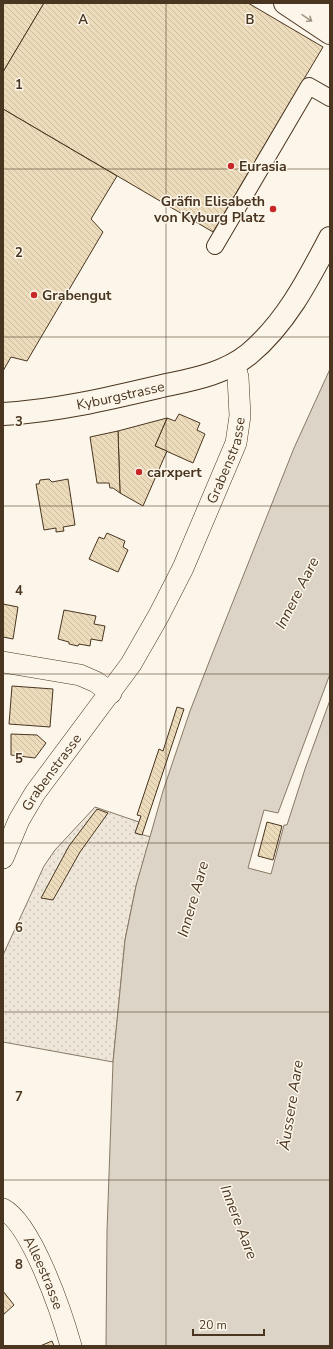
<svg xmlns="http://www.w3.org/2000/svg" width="333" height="1349" font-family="'Nunito Sans',sans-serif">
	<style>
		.grass { fill: url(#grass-dots); stroke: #887966 }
		.water { fill: #dcd4c6; stroke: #887966 }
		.building { fill: url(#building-back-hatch); stroke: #4a3520 }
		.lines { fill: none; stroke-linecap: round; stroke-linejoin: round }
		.pedestrian-casing { stroke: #4a3520; stroke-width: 18 }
		.minor-casing { stroke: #4a3520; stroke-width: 22 }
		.secondary-casing { stroke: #4a3520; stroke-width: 24 }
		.primary-casing { stroke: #4a3520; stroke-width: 24 }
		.pedestrian { stroke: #fbf6e9; stroke-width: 16 }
		.minor { stroke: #fbf6e9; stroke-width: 21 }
		.secondary { stroke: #fbf6e9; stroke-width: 22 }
		.primary { stroke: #fbf6e9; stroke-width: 22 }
		.oneway { stroke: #a29684 }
		.grid { fill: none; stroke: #4a3520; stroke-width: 1; stroke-opacity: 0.55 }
		.poi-dot { fill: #c62828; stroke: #fbf6e9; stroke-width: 1.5 }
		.labels { text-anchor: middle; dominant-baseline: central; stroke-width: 3; stroke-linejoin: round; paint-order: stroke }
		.poi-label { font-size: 14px; font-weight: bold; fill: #4a3520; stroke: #fbf6e9; text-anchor: start }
		.street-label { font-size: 14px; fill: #4a3520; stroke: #fbf6e9 }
		.water-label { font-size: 15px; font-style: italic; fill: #4a3520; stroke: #fbf6e9 }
		.grid-label { font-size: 13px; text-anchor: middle; font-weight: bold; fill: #4a3520; stroke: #fbf6e9; stroke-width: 3; stroke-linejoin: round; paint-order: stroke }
	</style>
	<defs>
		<pattern id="grass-dots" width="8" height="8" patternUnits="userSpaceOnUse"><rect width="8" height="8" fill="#ede6d9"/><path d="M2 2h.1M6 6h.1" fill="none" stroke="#cdc6ba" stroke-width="1.8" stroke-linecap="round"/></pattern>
		<pattern id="building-back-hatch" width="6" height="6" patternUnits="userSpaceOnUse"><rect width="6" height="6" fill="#ecdcbc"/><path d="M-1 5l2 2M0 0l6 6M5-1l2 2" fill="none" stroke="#ccbda1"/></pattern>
	</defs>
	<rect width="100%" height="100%" fill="#fbf6e9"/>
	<path class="grass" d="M95,807l44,15 -3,11 15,4 -15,49 -11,54 -12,122 -110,-20v-87l41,-89 11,-16z"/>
	<path class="water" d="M330,369v305l-52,139 -14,-3 -16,58 23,6 13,-49h3l18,-56 25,-69v646h-224l1,-115 6,-169 12,-122 11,-54 27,-95 27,-80 21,-54 83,-209z"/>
	<g class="building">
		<path d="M3,3h41l-41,69z"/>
		<path d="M44,3h204l75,44 -110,185 -210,-123v-37z"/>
		<path d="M3,109l114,67 -26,43 12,13 -76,129 -16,-4 -8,14z"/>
		<path d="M179,414l21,9 -3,7 8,4 -12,29 -38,-17 12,-28 8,3z"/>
		<path d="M167,418l-12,28 12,5 -24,55 -23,-13 -2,-62z"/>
		<path d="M118,431l2,62 -7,-5h-3l-1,-5h-12l-7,-46z"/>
		<path d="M49,479l3,3 16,-3 7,46 -12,2 1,4 -8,1v-4l-12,2 -8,-46h3l1,-4z"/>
		<path d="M107,533l18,8 -2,6 5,3 -10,22 -29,-13 10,-22 5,2z"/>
		<path d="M3,604l15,3 -5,32 -10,-2z"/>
		<path d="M64,610l32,6 -2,8 11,2 -3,15 -11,-2 -1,7 -11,-2 -1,2 -9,-2v-2l-11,-3z"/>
		<path d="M12,686l41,3 -3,38 -41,-3z"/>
		<path d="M177,707l7,2 -42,126 -7,-2 6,-17 -4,-1 22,-66 4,2z"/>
		<path d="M11,734l26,1 9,8 -11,15 -24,-3z"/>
		<path d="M97,809l11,4 -28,39 -27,48 -12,-2 28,-52z"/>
		<path d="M267,822l15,4 -9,34 -15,-4z"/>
		<path d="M3,1291l11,14 -11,10z"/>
		<path d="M52,1341l2,5h-14z"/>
	</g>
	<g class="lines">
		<g class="pedestrian-casing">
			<path id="pedestrian" d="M215,246l94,-160 21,12"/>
		</g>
		<g class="minor-casing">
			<g id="minor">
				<path d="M3,662l77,13 16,7 15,11"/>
				<path id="s1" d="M3,858l16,-38 16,-27 96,-129 28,-49 24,-47 53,-125 4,-27 -2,-39 -4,-13"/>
				<path id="s2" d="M3,1209c29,15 59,105 68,137"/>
			</g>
		</g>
		<g class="secondary-casing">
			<g id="secondary">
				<path d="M285,3l45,30"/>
				<path d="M316,3l14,10"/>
			</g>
		</g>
		<g class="primary-casing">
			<g id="primary">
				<path id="s3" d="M3,414c53,-3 104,-15 155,-27 31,-7 65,-12 91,-33 37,-31 59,-74 81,-116"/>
			</g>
		</g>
		<use href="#pedestrian" class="pedestrian"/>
		<use href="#minor" class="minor"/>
		<use href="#secondary" class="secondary"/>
		<use href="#primary" class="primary"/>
	</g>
	<defs><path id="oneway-shaft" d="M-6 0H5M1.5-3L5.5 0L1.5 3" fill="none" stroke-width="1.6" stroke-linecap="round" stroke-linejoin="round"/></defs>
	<use class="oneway" href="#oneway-shaft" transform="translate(307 18) rotate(34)"/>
	<path class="grid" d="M166,3v1343M3,169h327M3,337h327M3,506h327M3,674h327M3,843h327M3,1012h327M3,1180h327"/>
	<g class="poi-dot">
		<circle cx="231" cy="166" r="4"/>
		<circle cx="273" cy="209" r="4"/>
		<circle cx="34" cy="295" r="4"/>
		<circle cx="139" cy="472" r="4"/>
	</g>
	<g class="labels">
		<g class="poi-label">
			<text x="239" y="166">Eurasia</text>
			<text x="265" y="201" text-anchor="end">Gräfin Elisabeth<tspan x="265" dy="16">von Kyburg Platz</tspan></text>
			<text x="42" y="295">Grabengut</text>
			<text x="147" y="472">carxpert</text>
		</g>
		<g class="street-label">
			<text stroke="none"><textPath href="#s3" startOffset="119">Kyburgstrasse</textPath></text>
			<text stroke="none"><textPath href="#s1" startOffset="459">Grabenstrasse</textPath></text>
			<text stroke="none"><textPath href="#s1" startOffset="99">Grabenstrasse</textPath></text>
			<text stroke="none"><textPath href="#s2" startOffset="77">Alleestrasse</textPath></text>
		</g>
		<g class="water-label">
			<text transform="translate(297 593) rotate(-63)">Innere Aare</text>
			<text transform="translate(193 899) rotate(-74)">Innere Aare</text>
			<text transform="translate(291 1105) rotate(-81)">Äussere Aare</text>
			<text transform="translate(239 1222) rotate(69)">Innere Aare</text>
		</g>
	</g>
	<g class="grid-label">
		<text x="83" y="24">A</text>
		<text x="250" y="24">B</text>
		<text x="19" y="89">1</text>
		<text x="19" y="257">2</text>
		<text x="19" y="426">3</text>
		<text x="19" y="595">4</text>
		<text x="19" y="763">5</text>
		<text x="19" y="932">6</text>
		<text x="19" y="1101">7</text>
		<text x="19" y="1269">8</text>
	</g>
	<rect width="333" height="1349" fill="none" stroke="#4a3520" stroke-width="8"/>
	<path d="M193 1329v6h71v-6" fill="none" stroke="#4a3520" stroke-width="2"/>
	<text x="199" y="1329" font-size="12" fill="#4a3520" stroke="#fbf6e9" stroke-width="3" paint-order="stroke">20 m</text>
</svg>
